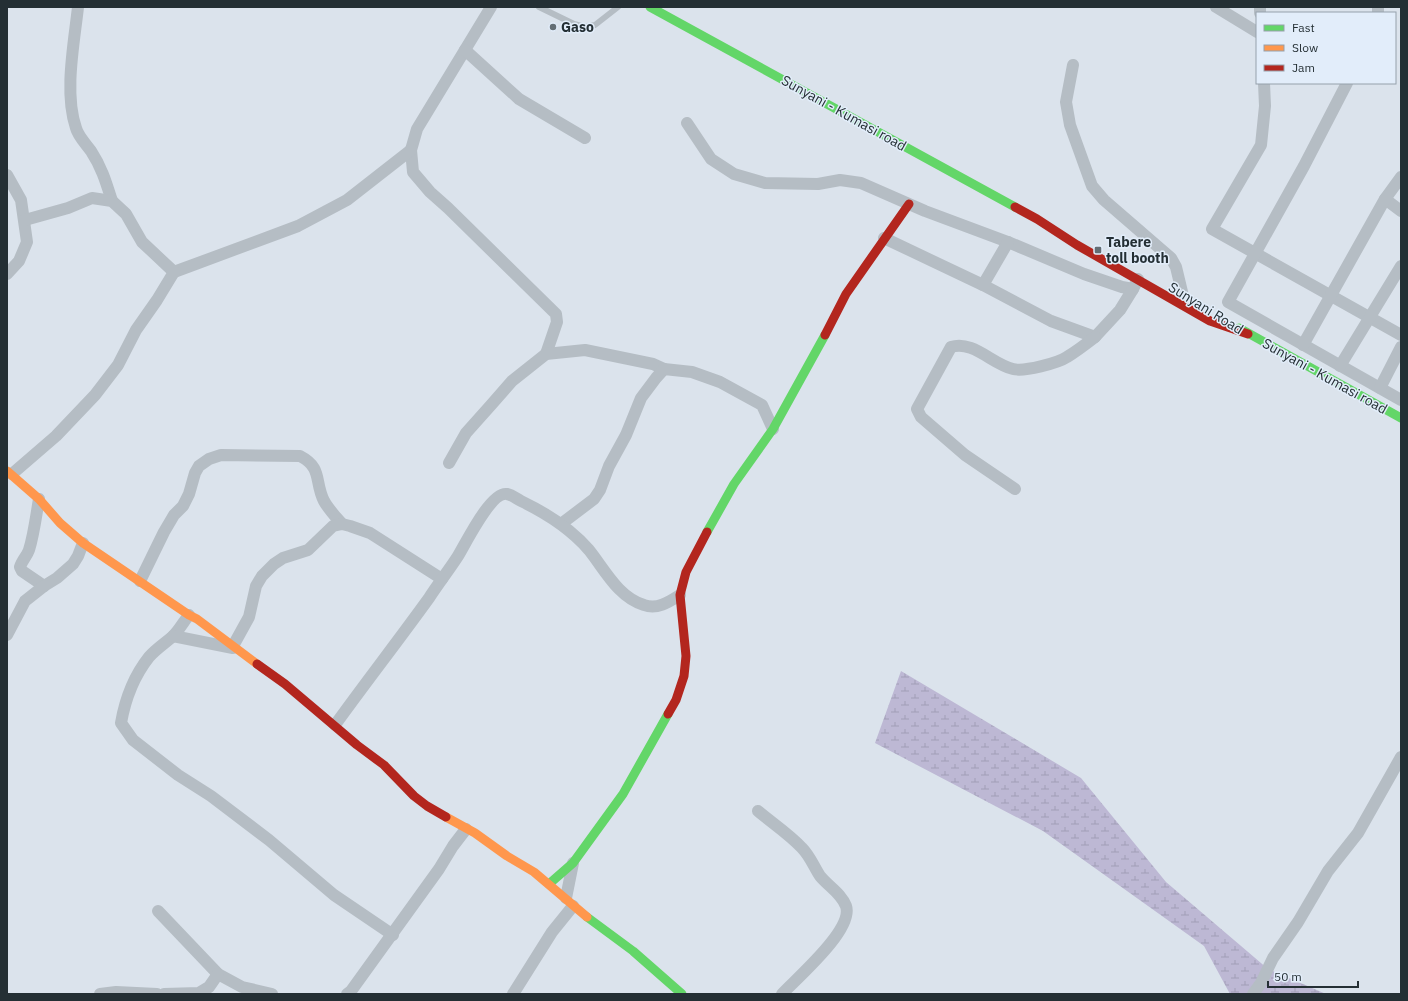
<svg xmlns="http://www.w3.org/2000/svg" width="1408" height="1001" font-family="'IBM Plex Sans',sans-serif">
	<style>
		.wetland { fill: url(#wetland-marsh) }
		.lines { fill: none; stroke-linecap: round; stroke-linejoin: round }
		.lane { stroke: #b5bdc4; stroke-width: 6 }
		.street { stroke: #b5bdc4; stroke-width: 12 }
		.fast { stroke: #63d668; stroke-width: 9 }
		.slow { stroke: #ff974d; stroke-width: 9 }
		.jam { stroke: #b3261e; stroke-width: 9 }
		.poi-dot { fill: #646e74; stroke: #e2edfa; stroke-width: 1.5 }
		.labels { text-anchor: middle; dominant-baseline: central; stroke-width: 3; stroke-linejoin: round; paint-order: stroke }
		.poi-label { font-size: 14px; font-weight: bold; fill: #242f34; stroke: #e2edfa; text-anchor: start }
		.street-label { font-size: 14px; fill: #242f34; stroke: #e2edfa }
	</style>
	<defs>
		<pattern id="wetland-marsh" width="20" height="14" patternUnits="userSpaceOnUse"><rect width="20" height="14" fill="#bdb8d4"/><path d="M1 5h8M5 5V1M11 12h8M15 12V8" fill="none" stroke="#a29eb7"/></pattern>
	</defs>
	<rect width="100%" height="100%" fill="#dbe3ec"/>
	<path class="wetland" d="M901,671l180,107 85,104 102,87 58,25h-96l-26,-48 -161,-115 -168,-88z"/>
	<g class="lines">
		<path class="lane" d="M539,7l35,17 11,3 10,-2 23,-18"/>
		<g class="street">
			<path d="M78,7c-4,37 -14,86 -2,121 2,8 10,16 15,23 11,17 15,31 21,50"/>
			<path d="M491,7l-74,122 -6,21 2,22 17,20 18,16 108,106 1,8 -11,32"/>
			<path d="M1216,7l41,25"/>
			<path d="M1260,7v6"/>
			<path d="M1378,13v-6"/>
			<path d="M465,50l54,49 66,39"/>
			<path d="M1073,65l-7,37 4,23 22,61 12,14 67,58 5,9 6,25"/>
			<path d="M1264,83l1,23 -4,39 -49,84 189,106"/>
			<path d="M1347,83l-43,83 -76,136 173,98"/>
			<path d="M687,123l24,36 23,15 31,9 53,1 22,-4 21,3 64,28 83,31 76,32 38,13 11,2 5,-10"/>
			<path d="M7,175l14,25 6,42 -8,19 -12,13"/>
			<path d="M1385,199l16,12"/>
			<path d="M884,238l99,47 68,36 44,16 25,-27 13,-21"/>
			<path d="M174,272l124,-46 49,-26 64,-50"/>
			<path d="M983,285l25,-43"/>
			<path d="M1303,345l82,-146 16,-22"/>
			<path d="M1340,366l61,-100"/>
			<path d="M1380,388l21,-41"/>
			<path d="M449,463l17,-30 25,-28 21,-24 34,-27 39,-4 68,14 11,5"/>
			<path d="M12,474l44,-38 39,-41 23,-30 18,-35 21,-30 17,-28 -32,-30 -16,-28 -14,-13 -20,-3 -24,10 -43,12"/>
			<path d="M1015,489l-50,-34 -44,-38 -4,-8 34,-62c22,-7 41,17 62,22 11,3 45,-6 54,-12 10,-6 19,-13 28,-20"/>
			<path d="M39,499c-3,17 -5,35 -10,51 -2,6 -7,10 -9,17l2,4 22,15"/>
			<path d="M561,524l33,-25 6,-9 9,-24 17,-31 15,-37 15,-20 8,-9 28,3 28,10 42,23 11,24"/>
			<path d="M140,581l24,-49 10,-17 9,-9 6,-12 6,-21 4,-7 10,-7 12,-4 79,1c23,12 14,25 24,45 5,9 12,16 18,23"/>
			<path d="M189,615c-5,6 -11,17 -17,22 -8,7 -16,12 -23,20 -15,19 -24,43 -28,66l12,17 45,35 33,21 58,44 65,55 59,40"/>
			<path d="M7,635l18,-34 19,-15 13,-8 16,-14 5,-8 5,-13"/>
			<path d="M173,636l60,12"/>
			<path d="M233,646l16,-29 7,-31 6,-10 12,-12 9,-6 25,-8 25,-24 9,-2 8,2 20,7 72,46"/>
			<path d="M335,725c31,-43 63,-84 94,-127 9,-14 20,-28 29,-42 8,-13 33,-65 49,-62 5,1 10,5 14,7 25,12 50,28 68,49 16,20 29,47 55,55 13,5 25,-3 36,-10"/>
			<path d="M758,811c14,12 31,23 44,37 8,8 12,19 18,28 8,10 21,17 26,30 8,23 -48,71 -64,88"/>
			<path d="M566,898l7,-35"/>
			<path d="M158,911l60,63 24,13 30,7"/>
			<path d="M100,994l16,-2 41,2"/>
			<path d="M164,994l35,-1 10,-6 9,-13"/>
			<path d="M347,994l4,-3 88,-122 14,-23 13,-17"/>
			<path d="M513,994l39,-62 21,-26"/>
			<path d="M1253,994l8,-11 12,-25 25,-36 30,-51 30,-38 43,-76"/>
		</g>
		<g class="fast">
			<path d="M650,7l365,200"/>
			<path d="M1239,328l162,90"/>
			<path d="M707,532l27,-48 39,-55 52,-94"/>
			<path d="M549,884l24,-21 50,-69 45,-80"/>
			<path d="M587,917l46,34 49,43"/>
		</g>
		<g class="slow">
			<path d="M7,471l32,28 21,24 23,20 106,72 8,4 60,45"/>
			<path d="M446,817l29,16 32,23 27,16 53,45"/>
		</g>
		<g class="jam">
			<path d="M1015,207l22,12 40,26 133,76 38,13"/>
			<path d="M825,335l21,-41 63,-90"/>
			<path d="M257,664l28,20 72,61 27,20 30,31 13,10 19,11"/>
			<path d="M668,714l8,-14 8,-24 2,-20 -6,-61 6,-23 21,-40"/>
		</g>
	</g>
	<g class="poi-dot">
		<circle cx="553" cy="27" r="4"/>
		<rect x="1094" y="246" width="8" height="8" rx="2"/>
	</g>
	<g class="labels">
		<g class="poi-label">
			<text x="561" y="27">Gaso</text>
			<text x="1106" y="242">Tabere<tspan x="1106" dy="16">toll booth</tspan></text>
		</g>
		<g class="street-label">
			<text transform="translate(844 113) rotate(29)">Sunyani - Kumasi road</text>
			<text transform="translate(1206 308) rotate(32)">Sunyani Road</text>
			<text transform="translate(1325 376) rotate(29)">Sunyani - Kumasi road</text>
		</g>
	</g>
	<rect width="1408" height="1001" fill="none" stroke="#242f34" stroke-width="16"/>
	<rect x="1256" y="12" width="140" height="72" fill="#e2edfa" stroke="#96a1ab"/>
	<rect x="1264" y="25" width="20" height="6" fill="#63d668" stroke="#96a1ab"/>
	<text x="1292" y="32" font-size="12" fill="#242f34">Fast</text>
	<rect x="1264" y="45" width="20" height="6" fill="#ff974d" stroke="#96a1ab"/>
	<text x="1292" y="52" font-size="12" fill="#242f34">Slow</text>
	<rect x="1264" y="65" width="20" height="6" fill="#b3261e" stroke="#96a1ab"/>
	<text x="1292" y="72" font-size="12" fill="#242f34">Jam</text>
	<path d="M1268 981v6h90v-6" fill="none" stroke="#242f34" stroke-width="2"/>
	<text x="1274" y="981" font-size="12" fill="#242f34" stroke="#e2edfa" stroke-width="3" paint-order="stroke">50 m</text>
</svg>
